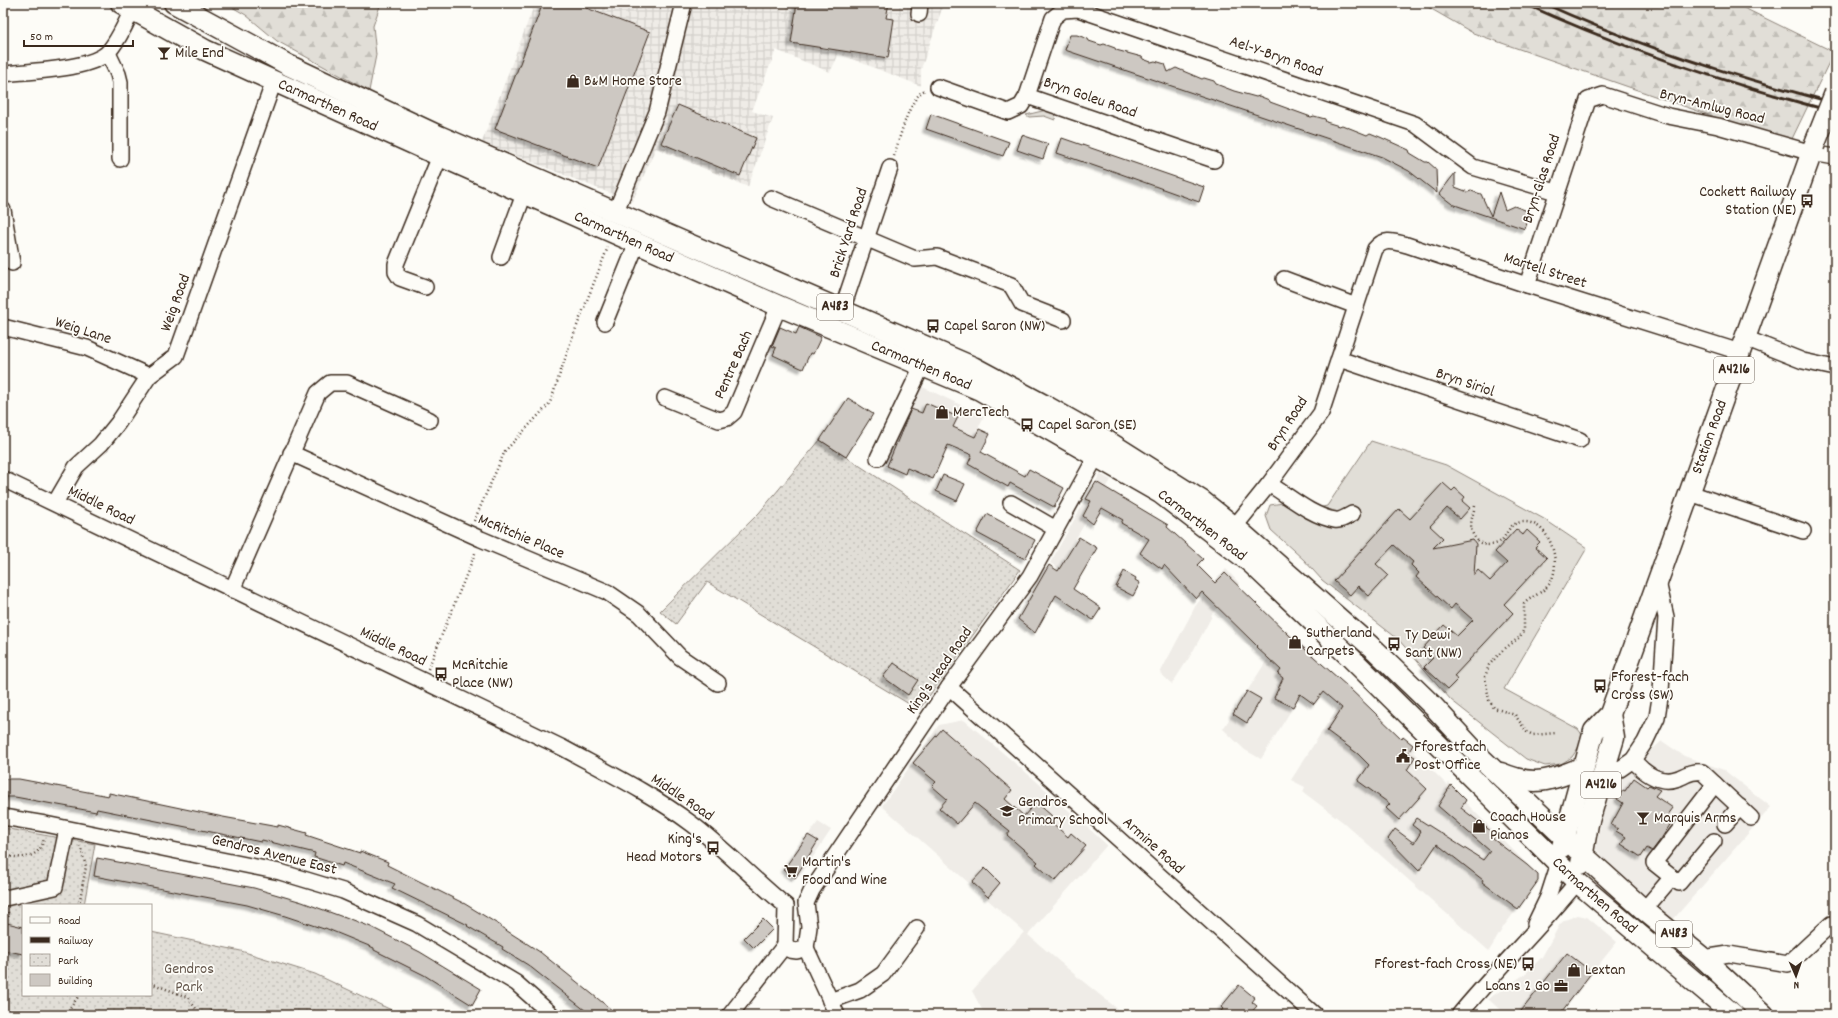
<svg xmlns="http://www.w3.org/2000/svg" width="1838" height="1018" font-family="Dekko,sans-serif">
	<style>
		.built { fill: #efece7 }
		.industrial { fill: url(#industrial-grid) }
		.green { fill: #e1ded7; stroke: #8e847a }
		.forest { fill: url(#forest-firs); stroke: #8e847a }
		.park { fill: url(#park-dots); stroke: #8e847a }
		.building { fill: #cdc8c2; stroke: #3b2a1e; filter: url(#shadow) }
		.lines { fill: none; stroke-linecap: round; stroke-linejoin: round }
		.minor-casing { stroke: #3b2a1e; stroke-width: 18 }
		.major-casing { stroke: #3b2a1e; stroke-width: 23 }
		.path { stroke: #3b2a1e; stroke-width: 2.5; stroke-dasharray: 1 3; stroke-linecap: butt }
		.minor { stroke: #fdfcf7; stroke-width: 15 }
		.major { stroke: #fdfcf7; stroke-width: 20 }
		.rail { stroke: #3b2a1e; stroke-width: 3 }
		.major-bridge-casing { stroke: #3b2a1e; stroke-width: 23; stroke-linecap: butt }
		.major-bridge { stroke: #fdfcf7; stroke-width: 20 }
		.labels { text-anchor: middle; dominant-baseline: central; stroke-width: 3.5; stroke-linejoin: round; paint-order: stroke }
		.shield { fill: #fdfcf7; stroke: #75695f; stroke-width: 1 }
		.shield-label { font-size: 15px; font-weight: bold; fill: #3b2a1e }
		.poi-label { font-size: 16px; fill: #3b2a1e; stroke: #fdfcf7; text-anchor: start }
		.street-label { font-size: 16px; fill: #3b2a1e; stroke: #fdfcf7 }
		.park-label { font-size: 16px; fill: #64574c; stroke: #fdfcf7 }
	</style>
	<defs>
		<pattern id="industrial-grid" width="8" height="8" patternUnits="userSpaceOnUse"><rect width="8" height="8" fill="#efece7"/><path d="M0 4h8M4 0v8" fill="none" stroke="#cecbc6"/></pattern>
		<pattern id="forest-firs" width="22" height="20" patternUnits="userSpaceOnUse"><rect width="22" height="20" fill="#e1ded7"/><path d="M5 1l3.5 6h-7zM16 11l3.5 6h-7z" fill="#c2bfb8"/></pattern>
		<pattern id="park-dots" width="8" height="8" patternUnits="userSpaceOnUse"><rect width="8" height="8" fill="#e1ded7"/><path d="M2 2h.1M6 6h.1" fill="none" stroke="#c2bfb8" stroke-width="1.8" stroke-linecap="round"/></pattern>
		<filter id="shadow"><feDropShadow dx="-3.5" dy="3.5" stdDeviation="1" flood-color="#0004"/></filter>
	</defs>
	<rect width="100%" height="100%" fill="#fdfcf7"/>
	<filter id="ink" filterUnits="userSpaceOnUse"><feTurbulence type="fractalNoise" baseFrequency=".025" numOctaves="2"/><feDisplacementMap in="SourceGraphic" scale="8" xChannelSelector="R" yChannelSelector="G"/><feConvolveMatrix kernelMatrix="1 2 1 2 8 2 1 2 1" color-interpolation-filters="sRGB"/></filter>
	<g filter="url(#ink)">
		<g class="built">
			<path d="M912,382l72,34 -16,33 -72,-32z"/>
			<path d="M1100,474l11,6 -53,88 -8,-5z"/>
			<path d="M1226,569l14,15 -29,31 1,1 -20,37 -20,31 -12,-11 36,-68z"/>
			<path d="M1286,630l35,32 -60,97 -16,-9 -22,-21z"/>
			<path d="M1351,689l50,50 2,-2 14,10 -3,5 33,33 2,-2 17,17 -1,2 73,73v6l-34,45 -15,25 -146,-129 -40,-30 2,-5 -14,-7 41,-64z"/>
			<path d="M964,720l72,61 71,64 -79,90 52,44 45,36h-140l-13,-24 52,-59 -142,-126 57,-81z"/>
			<path d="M1662,741l22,15 40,14 47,37 -100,115 -62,-58 -13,-15 7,-39 15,-32z"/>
			<path d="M818,822l13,8 -30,45 -5,2 -4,-2 -8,-6z"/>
			<path d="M1578,915l9,2 30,25 -59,73h-52l-18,-16 37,-25 17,-17 18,-33 5,-4z"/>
		</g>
		<path class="industrial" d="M535,3h409l-23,66v17l-82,-32 -9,18 -54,-22 -24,61 21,7 -25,69 -92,-39 -24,54 -150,-60z"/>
		<g class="green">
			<path d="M1054,108l2,4 -1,8 -11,-4 -15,1 -3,-2z"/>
			<path d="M1371,441l75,24 98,54 43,29 -83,141 74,40 5,7 -3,9 -8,12 -11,7 -16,2 -19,-7 -75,-59 -53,-61 -76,-59 -18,-20 -33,-30 -5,-14 4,-11 13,-2 15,10 29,-7z"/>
		</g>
		<g class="forest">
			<path d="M225,3h156l-8,23 3,29 -7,36 -92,-50 -31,-26z"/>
			<path d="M1421,3h313l100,49 -44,91 -317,-110z"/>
		</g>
		<g class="park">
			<path d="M820,440l200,130 -101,140 -212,-128 -31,42 -16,-13 99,-98z"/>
			<path d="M3,828l92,16 -11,61h-61v90h128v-63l90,19 74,23 87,41h-399z"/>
		</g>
		<g class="building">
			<path d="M543,3h30l77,29 -52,136 -103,-39z"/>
			<path d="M797,3h92l-3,15 8,1 -6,39 -97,-15z"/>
			<path d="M1070,35h7l11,4 1,2 12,4 3,-1 11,4 1,2 26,7 1,2 8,3 4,-1 10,3 3,8 8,-4 26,11 2,-1 10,3 2,3 18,7 22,6 3,-1 10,4 1,2 41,15 3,-1 11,3 1,3 13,4 3,-1 25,10 3,-2 10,4 29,13 1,3 15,9h3l8,7 1,24 -28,-22 -27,-14 -317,-107z"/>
			<path d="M678,105l78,33 -16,38 -79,-33z"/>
			<path d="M931,114l78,28 -6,14 -77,-27z"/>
			<path d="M1022,135l26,9 -5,15 -26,-9z"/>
			<path d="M1062,138l142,49 -5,15 -89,-32 -1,1 -52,-18z"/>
			<path d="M1455,173v14l13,5 3,-1 10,3 10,22 8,-24 6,18 9,-4 11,4 1,3 4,1 -5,15 -73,-25 -13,-10z"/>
			<path d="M780,327l16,7 3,-7 22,10 -8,17 -3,-1 -7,16 -30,-14 3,-7 -4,-2z"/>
			<path d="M848,398l25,16 -27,43 -26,-17z"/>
			<path d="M926,403l32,14 -5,10 22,10 4,-8 11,5 -9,18 44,24 4,-7 35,19 -10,19 -44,-24 -2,4 -40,-23 4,-9 -24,-10 -15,34 -26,-11 -2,6 -18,-8 24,-57 11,4z"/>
			<path d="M943,475l22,9 -8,17 -21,-10z"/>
			<path d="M1096,482l72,43 -1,2 36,32 -6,6 18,18 10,-10 64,62 58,51 55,53 1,-2 10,8 -5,8 7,4 -8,13 20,19 -28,31 -13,-12 4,-4 -32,-23 11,-16 -11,-11 -31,-23 15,-23 -19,-16 -9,12 -14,-10 -7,13 -19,-9 9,-20 -5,-4 3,-4 -25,-23 1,-1 -55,-54 -6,7 -32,-34 -2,4 -22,-16 9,-14 -28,-16 2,-3 -21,-12 -9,16 -10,-8 8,-15 -5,-2z"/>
			<path d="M1443,483l9,8 3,-3 10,9 -3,4 8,7 -10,11 -13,-11 -17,18 13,12 -10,10 40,-8 3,4 -2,31 4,-5 12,11 17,-18 -12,-11 21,-23 7,6 4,-5 13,12 -5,5 12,11 -43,46 9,9 -59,63 4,3 -10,10 -24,-22 9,-9 -10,-10 21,-23 13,11 16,-16 -18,-16 -4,5 -35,-32 3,-4 -8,-8 2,-3 -19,-17 -18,19 12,11 -19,21 -11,-10 -8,9 -16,-14 65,-72 11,10z"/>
			<path d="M987,514l48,26 -10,19 -48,-26z"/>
			<path d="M1079,537l18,11 -24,41 28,19 -8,12 -37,-25 -21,38 -17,-14 31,-54 9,6z"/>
			<path d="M1124,571l12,7 -1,2 5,3 -7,13 -17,-9z"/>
			<path d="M894,663l24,17 -10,15 -25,-18z"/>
			<path d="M1247,691l14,8 -14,24 -14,-9z"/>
			<path d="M942,729l70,61 -7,9 19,17 12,-14 16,14 -3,4 19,17 3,-4 15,13 -31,35 -19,-17 2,-2 -31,-27 3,-4 -35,-28 -18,21 -18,-16 8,-9 -15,-13 4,-4 -23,-19z"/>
			<path d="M1634,778l13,9 2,-2 11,5 -5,6 18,12 -6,8 6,4 -12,19 -9,12 -5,-3 -6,9 -20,-13 5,-7 -10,-6 2,-2 -7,-4 12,-22 -6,-4 6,-9 2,1z"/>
			<path d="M3,779h16l90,17v-3l114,24 55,10v-2l29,8 -1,2 54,18v-2l28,11 -1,3 78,39 36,22v1l39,25 78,63h-27l-63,-50 -26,-16 1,-2 -36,-21 1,-1 -76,-37 3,-4 -52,-21 -1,3 -28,-9 1,-4 -53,-13 -1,2 -164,-33 -1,3 -81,-15h-12z"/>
			<path d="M1451,785l15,15 -5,8 35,27 -3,4 34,26 11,10v6l-20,28 -36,-27 1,-2 -46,-36 -18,27 -31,-32 7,-10 19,14 7,-11 -9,-7 5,-7 66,42 7,-9 -52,-45z"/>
			<path d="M808,835l10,6 -23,37 -11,-9z"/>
			<path d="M97,858l157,30 48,14 41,15v-1l28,11 49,25 61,37 -9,16 -48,-30 -50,-25v-2l-49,-20 -1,1 -39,-13 -38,-11 -153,-29z"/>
			<path d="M985,868l15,15 -12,14 -16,-15z"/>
			<path d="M763,919l10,10 -19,19 -10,-10z"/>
			<path d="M3,922l20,5v27l-20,-4z"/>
			<path d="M1567,953l25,19 -23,30 -10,13h-41z"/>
			<path d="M1239,985l16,13 -3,4 5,4 -8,9h-31l5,-6 -2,-2z"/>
		</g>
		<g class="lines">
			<g class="minor-casing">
				<g id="minor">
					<path d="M919,14l1,-11"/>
					<path d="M108,53l10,21 2,8v77"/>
					<path d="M3,74c25,-3 90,-4 106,-23 11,-13 19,-32 26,-48"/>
					<path d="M938,87l70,25 13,-6 6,-10 187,64"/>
					<path d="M1027,96l26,-78 10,-8 15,-1 337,115 58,43 83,25"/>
					<path d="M771,198l144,61 22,-2 74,28 11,19 41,16"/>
					<path d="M3,210l9,53"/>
					<path d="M615,213l42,-101 27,-109"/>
					<path d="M501,257l23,-63"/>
					<path d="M1284,279l72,27"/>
					<path d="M1527,285l61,-185 15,-5 65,21 50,10 94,27 23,4"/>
					<path d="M425,287l-25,-9 -4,-6v-8l44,-108"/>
					<path d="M842,310l48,-142"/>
					<path d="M605,322l32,-79"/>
					<path d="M3,327l84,21 62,28"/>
					<path d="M1745,338l58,23 32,7"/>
					<path d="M1339,359l241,81"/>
					<path d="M665,398l54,22 8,-2 7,-6 45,-106"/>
					<path d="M291,453l190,86 126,53 32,22 41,43 38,26"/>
					<path d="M878,458l44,-92"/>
					<path d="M3,479l560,269c44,24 89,46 129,76 33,25 62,56 94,82"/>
					<path d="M1269,484c20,12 42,32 66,36 6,1 11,-3 17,-6"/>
					<path d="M1690,493l113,38"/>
					<path d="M55,503l21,-36 25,-23 17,-21 31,-47 27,-20 98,-275"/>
					<path d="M1011,503l45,26"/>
					<path d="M1236,528l4,-8 29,-36 52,-71 54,-164c9,-12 20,-7 32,-4l120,40 213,67"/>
					<path d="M232,590l86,-197 12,-10h17l83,37"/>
					<path d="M949,687l366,328"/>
					<path d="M1633,760c12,14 27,25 46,18 9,-4 13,-7 23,-6l49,46"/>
					<path d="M1605,772l15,-3 13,-9 12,-18 12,-25 4,-26 5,-74 -8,-35"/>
					<path d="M3,817l42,7 235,48 63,19 74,33 99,59 36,32"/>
					<path d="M1725,824l15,-17"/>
					<path d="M1714,841l-35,42 -25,-20 61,-79"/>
					<path d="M5,898l50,-11 12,-58"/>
					<path d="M786,906l-1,39 5,5 7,1 9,-3"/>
					<path d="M1644,910l28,-33"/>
					<path d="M1535,924l13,-27 11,-34"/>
					<path d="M806,948l3,-21 -3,-24 6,-13 137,-203 81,-111 67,-121"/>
					<path d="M806,948l31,67"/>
					<path d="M1703,958l26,-4 59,10 43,-40"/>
					<path d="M830,1001l30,-11 23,-16 34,-46"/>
					<path d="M730,1015l55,-70"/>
					<path d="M1459,1015c38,-46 81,-87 118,-133"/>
				</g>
			</g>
			<g class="major-casing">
				<g id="major">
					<path id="s1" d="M121,3l84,47 235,106 339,150 201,84 180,103 91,70 100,95 226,224 157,133"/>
					<path d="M174,3l116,63 149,70 534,231 71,38 60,34 98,62 34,27 140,123 58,56 48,52 101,96 61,55 59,48 61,57"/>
					<path d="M1501,773c33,14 49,8 82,-6"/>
					<path id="s2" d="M1562,847l32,-116 16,-17 204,-568"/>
					<path d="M1581,864l7,-40 26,-86 -4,-24"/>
				</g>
			</g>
			<g class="path">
				<path d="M894,156c5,-15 16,-62 32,-66"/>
				<path d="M1475,506c-3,13 -8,23 2,34 6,7 19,6 25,0 4,-5 6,-11 11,-15 3,-2 8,-3 12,-3 26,1 37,42 25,61 -6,10 -19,13 -26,21v25l-4,8 -17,13 -14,15 -4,12 4,23 5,8 21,7 12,17 6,3 23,-2"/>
				<path d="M474,521l31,-70 45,-48 21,-62 37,-94"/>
				<path d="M428,669l48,-118"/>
				<path d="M3,855c17,4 37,5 41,-17"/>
				<path d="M79,905l7,-39 -6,-20"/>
				<path d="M8,912l1,8"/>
				<path d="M151,983l36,14 14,18"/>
				<path d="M66,1015l13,-20"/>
				<path d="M204,1015l8,-4 13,4"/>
				<path d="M307,1015l3,-3h14l8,3"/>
			</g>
			<use href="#minor" class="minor"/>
			<use href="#major" class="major"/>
			<g class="rail">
				<path d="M1523,3c101,46 205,81 312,109"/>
				<path d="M1543,3c94,43 192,74 292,100"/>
			</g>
			<g class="major-bridge-casing">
				<path id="major-bridge" d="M1814,146l21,-53"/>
			</g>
			<use href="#major-bridge" class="major-bridge"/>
		</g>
	</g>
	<defs>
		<g id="bar-bare" transform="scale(1.08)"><path d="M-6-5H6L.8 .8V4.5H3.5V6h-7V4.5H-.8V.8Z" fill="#3b2a1e" stroke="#fdfcf7" stroke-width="2.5" paint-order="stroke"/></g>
		<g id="shop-bare" transform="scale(1.08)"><path d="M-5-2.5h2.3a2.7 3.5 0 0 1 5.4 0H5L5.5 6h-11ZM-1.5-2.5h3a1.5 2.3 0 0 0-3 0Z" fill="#3b2a1e" stroke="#fdfcf7" stroke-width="2.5" paint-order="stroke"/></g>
		<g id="bus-bare" transform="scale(1.08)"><path d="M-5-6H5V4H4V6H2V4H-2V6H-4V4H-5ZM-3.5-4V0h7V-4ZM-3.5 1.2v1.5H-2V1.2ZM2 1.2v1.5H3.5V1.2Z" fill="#3b2a1e" stroke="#fdfcf7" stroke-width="2.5" paint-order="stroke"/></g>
		<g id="civic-bare" transform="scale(1.08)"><path d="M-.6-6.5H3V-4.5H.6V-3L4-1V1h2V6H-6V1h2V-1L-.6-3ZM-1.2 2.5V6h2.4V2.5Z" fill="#3b2a1e" stroke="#fdfcf7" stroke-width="2.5" paint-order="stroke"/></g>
		<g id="school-bare" transform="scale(1.08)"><path d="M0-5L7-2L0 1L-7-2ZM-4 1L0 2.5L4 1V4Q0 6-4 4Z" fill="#3b2a1e" stroke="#fdfcf7" stroke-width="2.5" paint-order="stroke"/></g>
		<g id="supermarket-bare" transform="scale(1.08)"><path d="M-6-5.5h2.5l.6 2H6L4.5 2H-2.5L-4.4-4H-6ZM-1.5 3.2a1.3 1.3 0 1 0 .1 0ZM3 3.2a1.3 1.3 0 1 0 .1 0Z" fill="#3b2a1e" stroke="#fdfcf7" stroke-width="2.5" paint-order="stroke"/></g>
		<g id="office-bare" transform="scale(1.08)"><path d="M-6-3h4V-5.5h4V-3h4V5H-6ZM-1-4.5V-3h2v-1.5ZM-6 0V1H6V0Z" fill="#3b2a1e" stroke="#fdfcf7" stroke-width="2.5" paint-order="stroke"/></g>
	</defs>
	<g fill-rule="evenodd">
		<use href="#bar-bare" x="164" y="53"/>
		<use href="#shop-bare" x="573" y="81"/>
		<use href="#bus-bare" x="1807" y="201"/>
		<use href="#bus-bare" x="933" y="326"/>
		<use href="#shop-bare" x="942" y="412"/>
		<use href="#bus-bare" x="1027" y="425"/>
		<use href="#shop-bare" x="1295" y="642"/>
		<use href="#bus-bare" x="1394" y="644"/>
		<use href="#bus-bare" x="441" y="674"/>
		<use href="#bus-bare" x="1600" y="686"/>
		<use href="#civic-bare" x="1403" y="756"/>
		<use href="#school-bare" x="1007" y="811"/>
		<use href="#bar-bare" x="1643" y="818"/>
		<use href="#shop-bare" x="1479" y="826"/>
		<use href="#bus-bare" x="713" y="848"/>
		<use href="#supermarket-bare" x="791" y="871"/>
		<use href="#bus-bare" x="1528" y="964"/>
		<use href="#shop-bare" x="1574" y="970"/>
		<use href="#office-bare" x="1561" y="986"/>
	</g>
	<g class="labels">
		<g class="shield">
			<rect x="817" y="294" width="36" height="26" rx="3"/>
			<rect x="1714" y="357" width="40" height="26" rx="3"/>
			<rect x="1581" y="772" width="40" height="26" rx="3"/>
			<rect x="1656" y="921" width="36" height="26" rx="3"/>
		</g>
		<g class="shield-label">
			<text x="835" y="307">A483</text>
			<text x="1734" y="370">A4216</text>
			<text x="1601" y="785">A4216</text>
			<text x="1674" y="934">A483</text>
		</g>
		<g class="poi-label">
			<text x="175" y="53">Mile End</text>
			<text x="584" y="81">B&amp;M Home Store</text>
			<text x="1796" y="192" text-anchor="end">Cockett Railway<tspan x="1796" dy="18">Station (NE)</tspan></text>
			<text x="944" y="326">Capel Saron (NW)</text>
			<text x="953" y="412">MercTech</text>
			<text x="1038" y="425">Capel Saron (SE)</text>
			<text x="1306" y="633">Sutherland<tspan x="1306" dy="18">Carpets</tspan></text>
			<text x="1405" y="635">Ty Dewi<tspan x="1405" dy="18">Sant (NW)</tspan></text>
			<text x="452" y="665">McRitchie<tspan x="452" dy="18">Place (NW)</tspan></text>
			<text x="1611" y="677">Fforest-fach<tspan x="1611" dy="18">Cross (SW)</tspan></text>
			<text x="1414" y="747">Fforestfach<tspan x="1414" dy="18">Post Office</tspan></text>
			<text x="1018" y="802">Gendros<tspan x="1018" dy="18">Primary School</tspan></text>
			<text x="1490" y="817">Coach House<tspan x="1490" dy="18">Pianos</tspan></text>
			<text x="1654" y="818">Marquis Arms</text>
			<text x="702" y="839" text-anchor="end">King's<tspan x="702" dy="18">Head Motors</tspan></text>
			<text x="802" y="862">Martin's<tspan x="802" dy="18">Food and Wine</tspan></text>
			<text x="1517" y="964" text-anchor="end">Fforest-fach Cross (NE)</text>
			<text x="1585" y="970">Lextan</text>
			<text x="1550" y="986" text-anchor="end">Loans 2 Go</text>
		</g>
		<g class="street-label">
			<text transform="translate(1276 57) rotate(19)">Ael-Y-Bryn Road</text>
			<text transform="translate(1090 98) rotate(19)">Bryn Goleu Road</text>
			<text stroke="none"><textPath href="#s1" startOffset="231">Carmarthen Road</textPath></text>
			<text transform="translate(1712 107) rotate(14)">Bryn-Amlwg Road</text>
			<text transform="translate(1542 179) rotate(-72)">Bryn-Glas Road</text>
			<text transform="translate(849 233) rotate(-72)">Brick Yard Road</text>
			<text stroke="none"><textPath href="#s1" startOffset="555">Carmarthen Road</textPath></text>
			<text transform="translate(1545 271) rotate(18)">Martell Street</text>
			<text transform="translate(176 303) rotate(-70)">Weig Road</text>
			<text transform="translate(83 331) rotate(18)">Weig Lane</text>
			<text transform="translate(734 365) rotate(-66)">Pentre Bach</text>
			<text stroke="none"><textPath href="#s1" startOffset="879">Carmarthen Road</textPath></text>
			<text transform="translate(1465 383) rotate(19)">Bryn Siriol</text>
			<text transform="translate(1288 424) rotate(-57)">Bryn Road</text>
			<text stroke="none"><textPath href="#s2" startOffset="438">Station Road</textPath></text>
			<text transform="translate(101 506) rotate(26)">Middle Road</text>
			<text stroke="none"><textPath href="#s1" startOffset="1203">Carmarthen Road</textPath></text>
			<text transform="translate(521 537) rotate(23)">McRitchie Place</text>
			<text transform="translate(393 647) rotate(26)">Middle Road</text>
			<text transform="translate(940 671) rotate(-55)">King's Head Road</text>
			<text transform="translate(682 798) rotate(34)">Middle Road</text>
			<text transform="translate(1153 846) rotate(42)">Armine Road</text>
			<text transform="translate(274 855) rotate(14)">Gendros Avenue East</text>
			<text stroke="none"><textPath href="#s1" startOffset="1743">Carmarthen Road</textPath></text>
		</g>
		<g class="park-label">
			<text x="189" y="969">Gendros<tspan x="189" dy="18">Park</tspan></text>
		</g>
	</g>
	<rect width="1838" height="1018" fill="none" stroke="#fdfcf7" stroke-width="16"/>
	<rect x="8" y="8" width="1822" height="1002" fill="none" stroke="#3b2a1e" stroke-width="1.5" filter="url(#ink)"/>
	<rect x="22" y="904" width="130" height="92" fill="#fdfcf7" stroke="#afa8a0"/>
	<rect x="30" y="917" width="20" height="6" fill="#fdfcf7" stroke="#afa8a0"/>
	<text x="58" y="924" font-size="12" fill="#3b2a1e">Road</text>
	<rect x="30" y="937" width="20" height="6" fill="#3b2a1e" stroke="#afa8a0"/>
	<text x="58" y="944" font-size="12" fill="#3b2a1e">Railway</text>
	<rect x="30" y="954" width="20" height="12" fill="url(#park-dots)" stroke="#afa8a0"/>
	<text x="58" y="964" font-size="12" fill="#3b2a1e">Park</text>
	<rect x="30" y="974" width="20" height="12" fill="#cdc8c2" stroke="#afa8a0"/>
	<text x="58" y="984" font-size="12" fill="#3b2a1e">Building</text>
	<g transform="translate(1796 976) rotate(178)" stroke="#fdfcf7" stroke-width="3" paint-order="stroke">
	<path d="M0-3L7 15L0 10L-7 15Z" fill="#3b2a1e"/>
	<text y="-6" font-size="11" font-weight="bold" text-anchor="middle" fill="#3b2a1e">N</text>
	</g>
	<path d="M24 40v6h109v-6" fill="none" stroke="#3b2a1e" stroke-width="2"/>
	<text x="30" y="40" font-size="12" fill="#3b2a1e" stroke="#fdfcf7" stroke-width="3" paint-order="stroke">50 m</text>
</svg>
